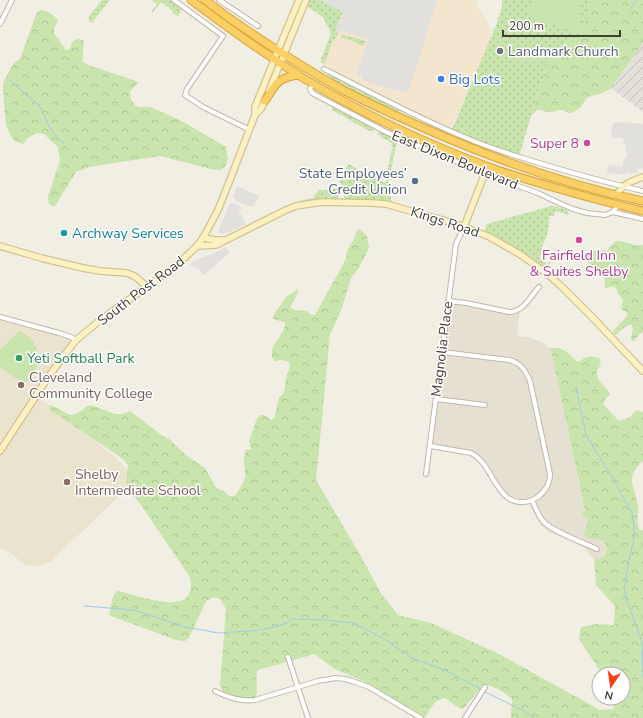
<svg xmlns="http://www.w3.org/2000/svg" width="643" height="718" font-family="'Nunito Sans',sans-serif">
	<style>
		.residential { fill: #e5e0d2 }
		.commercial { fill: #f3e5ce }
		.industrial { fill: url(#industrial-furrows) }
		.education { fill: #eae3cd }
		.grass { fill: url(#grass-dots) }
		.forest { fill: url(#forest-crowns) }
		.garden { fill: #c9e5ad }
		.parking { fill: #e2e0dc }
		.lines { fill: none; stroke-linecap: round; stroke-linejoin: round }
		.stream { stroke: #a0cbee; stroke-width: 1 }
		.street-casing { stroke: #bfb9a9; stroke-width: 6 }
		.secondary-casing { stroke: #d1c394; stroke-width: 8 }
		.highway-casing { stroke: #d8a436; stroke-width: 9 }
		.street { stroke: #fff; stroke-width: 4 }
		.secondary { stroke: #fdf1c2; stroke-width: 5.5 }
		.highway { stroke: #facf66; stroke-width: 7 }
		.worship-dot { fill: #6b7280; stroke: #fff; stroke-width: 1.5 }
		.shop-dot { fill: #3f7fe0; stroke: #fff; stroke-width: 1.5 }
		.hotel-dot { fill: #d1479c; stroke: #fff; stroke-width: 1.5 }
		.service-dot { fill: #5c6f8a; stroke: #fff; stroke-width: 1.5 }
		.culture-dot { fill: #0f9aa8; stroke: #fff; stroke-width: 1.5 }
		.leisure-dot { fill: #2e9e5b; stroke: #fff; stroke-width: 1.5 }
		.education-dot { fill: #8d6e63; stroke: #fff; stroke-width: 1.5 }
		.labels { text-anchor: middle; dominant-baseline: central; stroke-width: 3; stroke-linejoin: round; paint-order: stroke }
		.worship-label { font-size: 14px; fill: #5b616d; stroke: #fff; text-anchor: start }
		.shop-label { font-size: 14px; fill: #366cbe; stroke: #fff; text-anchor: start }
		.hotel-label { font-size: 14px; fill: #b23c85; stroke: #fff; text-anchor: end }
		.street-label { font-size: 14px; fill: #433e34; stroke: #fff }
		.service-label { font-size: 14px; fill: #4e5e75; stroke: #fff; text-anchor: end }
		.culture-label { font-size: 14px; fill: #0d838f; stroke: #fff; text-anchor: start }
		.leisure-label { font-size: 14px; fill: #27864d; stroke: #fff; text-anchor: start }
		.education-label { font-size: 14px; fill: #785e54; stroke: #fff; text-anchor: start }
	</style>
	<defs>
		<pattern id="industrial-furrows" width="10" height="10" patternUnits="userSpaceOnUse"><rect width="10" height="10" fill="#e3dfd9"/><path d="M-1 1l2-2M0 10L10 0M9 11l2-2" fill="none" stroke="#c4c0bb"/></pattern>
		<pattern id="grass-dots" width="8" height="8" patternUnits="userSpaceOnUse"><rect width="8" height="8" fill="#c9e5ad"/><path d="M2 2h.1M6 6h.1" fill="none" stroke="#aec695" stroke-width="1.8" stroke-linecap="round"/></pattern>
		<pattern id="forest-crowns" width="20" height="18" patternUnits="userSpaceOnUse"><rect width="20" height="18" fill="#c9e5ad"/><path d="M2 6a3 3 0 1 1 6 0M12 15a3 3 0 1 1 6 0" fill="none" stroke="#aec695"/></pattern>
	</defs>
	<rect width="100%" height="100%" fill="#f1eee3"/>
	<path class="residential" d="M448,301l61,11 11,-3 -3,27 15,2 13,6 4,4 3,7 33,157 -3,3 7,4 3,20 4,-1 5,2 5,4 1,4 -2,5 -5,6h-6l-5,-5 -4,-6 -36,-16 -6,-5 -5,-6 -8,-16 -4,-4 -4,1 -17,-7 -29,-40 -46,-9z"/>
	<path class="commercial" d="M308,0h169v5l10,16 4,11v6l-40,90 -3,1 -33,-16 -67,-34 -28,-17 1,-5 2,-2 8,-22 -8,-16 -16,-10z"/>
	<path class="industrial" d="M643,43v69l-32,-24z"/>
	<path class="education" d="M0,317l76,23 -40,55 78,61 23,23 -86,82 -12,6 -13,-2 -6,-4 -8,-7 -12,-6z"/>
	<g class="grass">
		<path d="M102,0h8l-18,23 -3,-2v-5z"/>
		<path d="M152,0h18l12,9 -4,8 -6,-5v-2l-11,-8 -9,11v-3l5,-6z"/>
		<path d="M308,0h12l23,12 -8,19 3,1c0,5 -2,5 -5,9 -5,7 -4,17 -9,23l-4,-2 1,-2 10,-27 -8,-16 -16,-11z"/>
		<path d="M502,0h85l2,6v5l-11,25 -8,4 -15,12 -11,19 -25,86 -68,-25 46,-109 5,-16z"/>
		<path d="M342,34l24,7 -2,4 -3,1 -8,-5 -11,-3 -1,-2z"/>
		<path d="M328,73l70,35 1,3 -3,2 -56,-28 -13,-10z"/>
		<path d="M332,107h2l39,21 1,1 -1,4 -1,-3 -3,1 -37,-21z"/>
		<path d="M379,132h2l19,8 -4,6 -8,38 4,20 -47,-4 -1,-2 -1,-8 -3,-9 2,-8 6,-9 35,18h3v-3l5,-26 2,-6 -2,-1 1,-3 -11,-6v-2h-4z"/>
		<path d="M338,188c1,4 2,9 -2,12l-37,3v-2l14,-3 3,-5 3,-3h11z"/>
		<path d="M551,206c6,0 15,2 18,7l-2,4v-3l-12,-3 -1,5h-5c1,12 -2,22 -8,32l3,3 -5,6 8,7 2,-2 2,1 -4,4h-5l-55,-35c-2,-3 -2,-5 0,-8z"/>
	</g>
	<g class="forest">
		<path d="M587,0h56v43l-32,45 -8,5 -9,2 -7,3 -7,10 -6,4 -5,1 -6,-3h-4l-6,2h-5l-7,-2h-4l-6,6 13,-45 6,-11 5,-8 15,-12 8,-4 11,-25v-5z"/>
		<path d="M41,10c7,1 13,5 17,11l-4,7v5l12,17h2l2,-2 3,-7 5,-2 5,1 1,3 -2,18 6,4 48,16 2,2 -8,8c0,7 2,11 7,16h13l30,13 46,27 2,12 -3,8 -4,3 -10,-1 -51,-13 -71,11 -13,5 -21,34h-3l-3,-2 -1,-7 12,-37 -2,-13 -14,-13 -7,-1 -9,5 -5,6 -9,-3 -8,-15 -3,-35v-8l10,-19 7,-5 17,-47z"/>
		<path d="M358,229l5,3 4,4 2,12 -10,20 -8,10 -9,30 -12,27 -14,145 43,73 23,42 16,20 33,8 68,31 101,56 13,-1 3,-11h7v-24h-21l-23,-35 2,-12 16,-3 17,1 1,-19 -19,-21 -2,-26c10,2 17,-11 9,-18 -4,-2 -6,-2 -10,-2 -3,0 -6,-2 -9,-4l5,-16 -8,-4 4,-4 -33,-156 -3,-7c15,-1 17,3 27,13l3,1c9,-7 9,-6 20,-4 5,9 -4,10 -2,18 2,9 11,10 13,19l-5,4 -2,5 15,16c3,0 7,0 10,-2 6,-3 6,-10 15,-6v49c-7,6 -9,9 -11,18 -1,4 5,20 6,27 1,8 -3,17 2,24h3v188h-132l1,-19c-6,-6 -21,-15 -29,-14l-18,22 -3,2 -3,-1 -14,-10 -9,3 -11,16 -60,-35 -32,-14 -18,-14 -57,16c-4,8 2,19 -3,27 -11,3 -20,0 -31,-4l-4,-7 6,-77 -6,-10 -6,-2 -8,4 -17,37 -4,3 -9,-1 -65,-24 -2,-2 4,-18 3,-4 3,-1c14,4 56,18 67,7 6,-6 5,-13 4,-21l-64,-94 2,-18 -5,-6 -74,-50v-2l2,-2 17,9 4,1 11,-5 2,-3 6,-2 11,4 13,5h7l8,-3 34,26 5,2 18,17 18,12 10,18 5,4 4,1 5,5h6c3,-5 8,-12 10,-18 1,-9 -4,-21 2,-29l3,1 1,-1 -2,-7 8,-24 3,-3h4l7,5 2,-1 2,-3 4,-18 5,-6 2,-15 4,-10 -1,-5 -8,-2 -6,1c-12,-13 11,-25 10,-38 -4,-3 -9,-2 -12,-5v-2l13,-19 12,-8c0,8 -7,12 -7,19 6,4 8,1 14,3 4,1 5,4 10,4l30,-54 3,-12 6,-10 2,-6z"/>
		<path d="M616,241c9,-1 18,6 27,4v87c-5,2 -6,7 -10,10l-2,-4c6,-22 -6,-12 -15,-3l-3,-1v-3l14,-15v-4l-5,-2 -1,-2 2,-8c0,0 -3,-4 -4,-5 -3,-6 -3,-11 -11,-7h-3l-1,-10 -2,-4 -14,-11c-1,-8 3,-10 10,-14l10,2 1,-4z"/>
	</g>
	<g class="garden">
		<path d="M533,0h47l1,18 -3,15 -49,-17 -1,-4z"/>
		<path d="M19,331c24,11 25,37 5,53l-24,-17v-17z"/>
	</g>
	<g class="parking">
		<path d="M320,0h117l-28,91 -3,-1 -1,3 -43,-13v-3l-5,-2 11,-36 -27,-8 -1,2 -5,-2 8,-19z"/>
		<path d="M623,122l20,2v44l-6,1 1,3 -9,2 -2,-3 -1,4 -19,-2 1,-8 15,2 1,-9h2l1,-7 -2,-1 1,-5 -3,-1 1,-6 -11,-1 -2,-2 2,-12z"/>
		<path d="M237,186l22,10 -5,10h-7l-12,-5 1,-3 -3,-1z"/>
		<path d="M230,203l5,1 5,2 3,2 -5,2 8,14 -17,8 -9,2 -1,-4 1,-4z"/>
		<path d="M224,246l6,6 -26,23 -5,-6 -8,-4 1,-3 31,-13z"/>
	</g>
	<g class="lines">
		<g class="stream">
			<path d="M629,10l8,-10"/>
			<path d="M10,80l14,13 15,12 13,26 12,13"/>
			<path d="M576,387l10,48 26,42 20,36 2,13v12l-5,23 -5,27 2,10 16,44 1,35"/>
			<path d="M84,606l50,4 55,18 14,2 14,3 33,-2 21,-3 16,-5 5,-4 34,1 27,3 30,15 29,20 22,8 13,5 35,19"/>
			<path d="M485,692l41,20 7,6"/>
		</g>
		<g class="street-casing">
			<g id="street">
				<path d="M174,0l49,36 -36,53 -2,6 18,12 47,23"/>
				<path d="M219,0l39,26"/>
				<path d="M0,24l12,-24"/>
				<path d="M324,69c48,24 95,50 145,70 18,8 38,14 57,20 39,12 78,23 117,32"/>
				<path d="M313,84l-3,5 2,4 74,39 28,12 90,37 34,12 21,10 14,6 14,4 18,2 8,-3 5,-7"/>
				<path d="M613,212l30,7"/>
				<path d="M448,301l18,2 43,9c14,0 22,-16 30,-25"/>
				<path d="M0,317l59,16 12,4 5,3"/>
				<path d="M436,399l49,6"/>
				<path d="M430,446l41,7c18,9 21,33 37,45 19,12 42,-4 42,-24l-20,-93c-5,-11 -9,-18 -21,-21l-67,-8"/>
				<path d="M426,474l30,-230 8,-17"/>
				<path d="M532,500c3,7 6,14 10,20 7,10 42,23 55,29"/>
				<path d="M288,657l20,61"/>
				<path d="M215,691c13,6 25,11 40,9l63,-19 18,-3 9,1 7,2 17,6 52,31"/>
				<path d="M465,718l20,-31"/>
			</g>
		</g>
		<g class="secondary-casing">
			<g id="secondary">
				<path d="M269,91l37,-91"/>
				<path d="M255,115l6,-6 5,-10"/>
				<path d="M616,195c9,-12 13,-13 27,-18"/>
				<path d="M464,227l21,-54"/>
				<path d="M203,238l12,2h11l60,-30 10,-4 25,-4 50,1 15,1 60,17 21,7 23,9 31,18 25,18 14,12 34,34 49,52"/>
				<path d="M0,246l41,12 42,10 17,3 27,2 9,4 11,10"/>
				<path d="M197,246l19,-1 8,-4"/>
				<path d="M0,451l49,-75 20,-27 7,-9 27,-22 74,-53 20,-19 6,-8 15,-28 10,-25 27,-70v-8l28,-69 16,-38"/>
			</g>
		</g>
		<g class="highway-casing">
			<g id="highway">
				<path d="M191,0c37,28 74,54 112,78 60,36 128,68 194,92 24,8 48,15 73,22 24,7 48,13 73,19"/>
				<path d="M205,0c23,18 47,34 72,50 22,14 44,28 68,41 29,15 58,28 88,41 67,29 138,54 210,69"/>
				<path d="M265,101c11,-17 12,-23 33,-26"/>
			</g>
		</g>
		<use href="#street" class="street"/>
		<use href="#secondary" class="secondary"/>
		<use href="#highway" class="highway"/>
	</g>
	<circle class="worship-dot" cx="500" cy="51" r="4"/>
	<circle class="shop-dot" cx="441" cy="79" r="4"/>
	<g class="hotel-dot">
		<circle cx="587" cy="143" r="4"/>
		<circle cx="579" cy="240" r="4"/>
	</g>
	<circle class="service-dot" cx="415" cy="181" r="4"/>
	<circle class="culture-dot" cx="64" cy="233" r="4"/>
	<circle class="leisure-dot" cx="19" cy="358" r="4"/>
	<g class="education-dot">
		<circle cx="21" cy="385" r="4"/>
		<circle cx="67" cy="482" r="4"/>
	</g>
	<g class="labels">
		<g class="worship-label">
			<text x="508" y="51">Landmark Church</text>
		</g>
		<g class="shop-label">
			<text x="449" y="79">Big Lots</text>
		</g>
		<g class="hotel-label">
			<text x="579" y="143">Super 8</text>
			<text x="579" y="255" text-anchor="middle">Fairfield Inn<tspan x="579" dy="16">&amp; Suites Shelby</tspan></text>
		</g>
		<g class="street-label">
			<text transform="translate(455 160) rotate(22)">East Dixon Boulevard</text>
			<text transform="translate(445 222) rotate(18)">Kings Road</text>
			<text transform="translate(141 291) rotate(-37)">South Post Road</text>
			<text transform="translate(442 349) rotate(-83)">Magnolia Place</text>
		</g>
		<g class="service-label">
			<text x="407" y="173">State Employees’<tspan x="407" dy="16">Credit Union</tspan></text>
		</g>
		<g class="culture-label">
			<text x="72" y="233">Archway Services</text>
		</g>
		<g class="leisure-label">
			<text x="27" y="358">Yeti Softball Park</text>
		</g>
		<g class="education-label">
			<text x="29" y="377">Cleveland<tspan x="29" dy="16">Community College</tspan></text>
			<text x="75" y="474">Shelby<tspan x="75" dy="16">Intermediate School</tspan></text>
		</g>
	</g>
	<g transform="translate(611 686) rotate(193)"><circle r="19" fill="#ffffff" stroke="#b4b2ae"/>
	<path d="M0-3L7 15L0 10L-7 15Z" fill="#f44218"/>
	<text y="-6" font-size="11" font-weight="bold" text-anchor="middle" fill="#433e34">N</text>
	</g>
	<path d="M503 30v6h117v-6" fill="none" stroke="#433e34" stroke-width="2"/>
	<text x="509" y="30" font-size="12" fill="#433e34" stroke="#ffffff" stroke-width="3" paint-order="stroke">200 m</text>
</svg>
